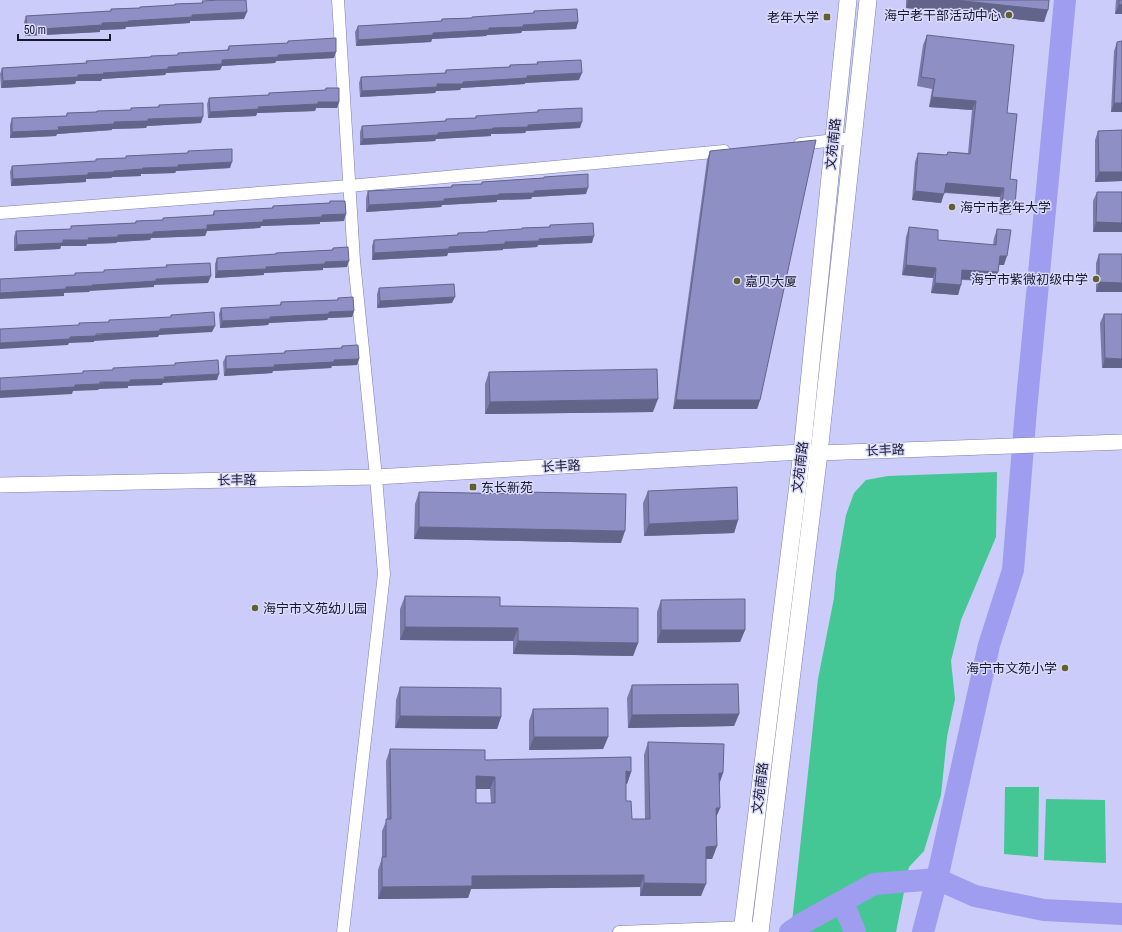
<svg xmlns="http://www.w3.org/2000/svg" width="1122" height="932" font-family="'Archivo Narrow','Noto Sans SC',sans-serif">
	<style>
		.green { fill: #44c794 }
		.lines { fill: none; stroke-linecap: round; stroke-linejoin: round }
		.river { stroke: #9e9df0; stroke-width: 22 }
		.minor-casing { stroke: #7d7eb1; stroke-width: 13 }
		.tertiary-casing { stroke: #7d7eb1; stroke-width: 16 }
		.secondary-casing { stroke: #7d7eb1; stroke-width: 18 }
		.minor { stroke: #fff; stroke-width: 12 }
		.tertiary { stroke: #fff; stroke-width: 15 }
		.secondary { stroke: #fff; stroke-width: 17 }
		.wall { fill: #7a7ba9; fill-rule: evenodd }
		.shaded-wall { fill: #636489 }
		.building { fill: #8e8fc4; stroke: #636489; fill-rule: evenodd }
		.poi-dot { fill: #645f2b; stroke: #d9dafd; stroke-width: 1.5 }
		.labels { text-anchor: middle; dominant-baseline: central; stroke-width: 3; stroke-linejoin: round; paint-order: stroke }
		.poi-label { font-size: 13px; fill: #19192d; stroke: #d9dafd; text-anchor: end }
		.street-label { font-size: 13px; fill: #19192d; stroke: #d9dafd }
	</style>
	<rect width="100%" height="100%" fill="#cbccf9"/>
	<g class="green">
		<path d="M997,472l-1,65 -35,83 -10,41 4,38 -8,38 -6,58 -17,56 -15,16 -13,65h-105l27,-253 16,-81 2,-25 10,-58 8,-22 12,-13 22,-4z"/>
		<path d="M1005,787h34l-1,70 -34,-3z"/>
		<path d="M1046,799l59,1 1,63 -62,-3z"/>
	</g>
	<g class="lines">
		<g class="river">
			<path d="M843,902l12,30"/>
			<path d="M790,932l13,-9 71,-39 63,-5 38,17 69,14 78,4"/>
			<path d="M923,932l14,-53 52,-234 24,-75 13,-160 39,-410"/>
		</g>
		<g class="minor-casing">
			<g id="minor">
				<path d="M338,0l16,261 22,216 8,97 -41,358"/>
				<path d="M800,144l53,-6"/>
				<path d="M0,213l349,-27 375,-35"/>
				<path d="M619,932l130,-5"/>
			</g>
		</g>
		<g class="tertiary-casing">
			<path id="tertiary" d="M0,485l376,-8 426,-25 17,1 303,-11"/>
		</g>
		<g class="secondary-casing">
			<g id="secondary">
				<path d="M742,932l60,-480 46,-452"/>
				<path d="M760,932l59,-479 49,-453"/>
			</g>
		</g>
		<use href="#minor" class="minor"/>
		<use href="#tertiary" class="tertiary"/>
		<use href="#secondary" class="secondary"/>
	</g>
	<g class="wall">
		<path d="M906,0h143l-5,22 -138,-14z"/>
		<path d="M1116,0h6v14h-7z"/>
		<path d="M202,1l42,18 -54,2v2l-64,4 -1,2 -25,1v2l-75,4 -1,-14 2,-6 84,-5 1,-2 29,-1v-1l34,-2 1,-1 27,-1z"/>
		<path d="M534,11l44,11 -2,7 -54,2 -1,2 -34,2 -1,1 -54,3 -1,3 -75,4 -1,-14 3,-6 83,-5 1,-2 29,-1 1,-1 61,-4z"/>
		<path d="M927,35l80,78 4,102 -12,-1 1,-17 -56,-4 -3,10 -29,-3 3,-38 3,-9 28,2 2,-3 20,1 4,-43 -43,-3 3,-18 -15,-3 6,-41z"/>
		<path d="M288,41l46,17 -58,3 -1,2 -53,3 -2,4 -54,3 -1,2 -63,4 -1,2h-25l-1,3 -74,4 -1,-14 2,-6 84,-5v-2l64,-4 1,-1 27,-1v-2l49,-3 2,-4 58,-3z"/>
		<path d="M1122,41v71h-11l3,-61 3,-9z"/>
		<path d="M537,62l42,18 -54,3v1l-64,4 -1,2 -24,1 -1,2 -75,4 -1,-14 2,-6 84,-4 1,-3 63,-3 1,-2 27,-1z"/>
		<path d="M326,88l13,14 -2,6h-21l-1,3 -58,2 -1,3 -48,2 -1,-14 2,-6 59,-3 1,-2 56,-3z"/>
		<path d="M159,105l42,18 -54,3 -1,2 -34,1v1l-55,4 -1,2 -46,2v-13l2,-7 54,-2 1,-3 29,-1 1,-1 34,-1v-2l27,-1z"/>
		<path d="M538,110l42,18 -54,3 -1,2 -34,1v2l-55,3 -1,2 -75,4v-13l2,-6 83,-5 1,-2 29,-1 1,-2 61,-3z"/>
		<path d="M1122,130v51l-27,1v-42l3,-9z"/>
		<path d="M188,151l42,17 -54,3 -1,2 -34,1v2l-29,1 -1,1 -25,1v3l-75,4 -1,-14 2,-6 84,-5v-2l30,-1v-2l62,-3z"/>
		<path d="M710,151l50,249 -3,9h-84l34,-249z"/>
		<path d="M544,177l42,17 -54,3 -1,2 -34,1v2l-55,3 -1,2 -75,5v-14l2,-7 83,-4 1,-2 29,-1 1,-2 61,-4z"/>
		<path d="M1097,192h25v40h-29v-31z"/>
		<path d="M330,201l14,20 -24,1v2l-59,2 -1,2 -53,3 -2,5 -54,2 -1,2 -33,2 -1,1 -29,1 -1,2h-25l-1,3 -46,2v-14l2,-6 55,-2v-3l64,-3 1,-2 27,-1v-2l49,-2 2,-5 58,-3 1,-2 56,-3z"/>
		<path d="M550,225l42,18 -54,2 -1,2 -34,2v1l-55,3 -1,3 -75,4v-14l2,-6 83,-5 1,-2 29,-1 1,-1 34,-2v-1l27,-1z"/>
		<path d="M909,227l29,13 55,5 1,-7 3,-9 7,36h-5l-5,16 -33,-1 -3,15 -27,-2 2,-15 -31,-3 4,-38z"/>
		<path d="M333,248l14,19 -24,1v2l-59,3v2l-49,3v-14l2,-6 58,-3 1,-2 56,-3z"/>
		<path d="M1099,254h23v38h-26v-29z"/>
		<path d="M379,288l73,15 -75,5v-14z"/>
		<path d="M338,298l16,13 -2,6 -24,1 -1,2 -58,3 -1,2 -48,3 -1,-14 2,-6 59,-3 1,-3 56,-2z"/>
		<path d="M1104,314h18l-20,54 -2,-45z"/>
		<path d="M342,346l17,13 -2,6 -25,1 -1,2 -58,3 -1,2 -48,3 -1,-14 3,-6 58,-3 1,-2 56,-3z"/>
		<path d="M489,372l164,40 -168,2v-30z"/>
		<path d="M648,491l90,29 -4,13 -90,3 -1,-33z"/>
		<path d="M419,492l103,2 1,-2 98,51 -207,-4 1,-35z"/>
		<path d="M405,596l95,10 138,37 -5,13 -120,-2v-13l-113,-1v-31z"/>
		<path d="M661,600l84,30 -5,12 -83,1v-31z"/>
		<path d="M632,685l107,29 -5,12 -106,2 -1,-30z"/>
		<path d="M400,687l101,30 -4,12 -102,-1 1,-28z"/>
		<path d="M533,709l75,28 -5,12 -74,1v-29z"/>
		<path d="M648,742l71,42 1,24 -4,9 1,29 -5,13h-6l-5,37h-61v-9l-169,2 -3,9 -90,1v-29l4,-12v-27l5,-12 -1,-58 4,-12 95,11 146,12 -4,12h-1v17l6,18h13l-1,-64zM476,789h14l1,14h-15z"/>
	</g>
	<g class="shaded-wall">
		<path d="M908,0h47l93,10 -4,12 -138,-14z"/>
		<path d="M1119,4l3,1v9h-7z"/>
		<path d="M247,12l-3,7 -54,2v2l-64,4 -1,2 -25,1v2l-75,4 2,-6 165,-15z"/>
		<path d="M578,22l-2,7 -54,2 -1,2 -34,2 -1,1 -54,3 -1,3 -75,4 2,-6 165,-15z"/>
		<path d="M336,52l-2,6 -58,3 -1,2 -53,3 -2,4 -54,3 -1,2 -63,4 -1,2h-25l-1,3 -74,4 2,-7 165,-14 54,-7 56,-5z"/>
		<path d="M582,73l-3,7 -54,3v1l-64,4 -1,2 -24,1 -1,2 -75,4 2,-6 165,-15z"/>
		<path d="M932,97l44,4 -4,9 -43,-3z"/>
		<path d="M318,102h21l-2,6h-21l-1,3 -58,2 -1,3 -48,2 2,-6z"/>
		<path d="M1114,103h8v9h-11z"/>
		<path d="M203,117l-2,6 -54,3 -1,2 -34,1v1l-55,4 -1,2 -46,2 2,-6 136,-13z"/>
		<path d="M582,122l-2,6 -54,3 -1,2 -34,1v2l-55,3 -1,2 -75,4 3,-6 165,-14z"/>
		<path d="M232,162l-2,6 -54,3 -1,2 -34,1v2l-29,1 -1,1 -25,1v3l-75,4 2,-7 165,-14z"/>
		<path d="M1099,172h23v9l-27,1z"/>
		<path d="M946,183l58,5 -4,9 -58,-5z"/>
		<path d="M588,188l-2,6 -54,3 -1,2 -34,1v2l-55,3 -1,2 -75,5 3,-7 165,-14z"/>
		<path d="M915,191l29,3 -3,9 -29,-3z"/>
		<path d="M1002,204l13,1 -4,10 -12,-1z"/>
		<path d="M346,214l-2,7 -24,1v2l-59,2 -1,2 -53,3 -2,5 -54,2 -1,2 -33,2 -1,1 -29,1 -1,2h-25l-1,3 -46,2 3,-6 136,-13 54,-7 115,-10z"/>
		<path d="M1096,222l26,1v9h-29z"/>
		<path d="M594,236l-2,7 -54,2 -1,2 -34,2v1l-55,3 -1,3 -75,4 2,-7 165,-14z"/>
		<path d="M1000,256h7l-3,9h-7z"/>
		<path d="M349,261l-2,6 -24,1v2l-59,3v2l-49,3 2,-7 108,-9z"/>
		<path d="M906,265l30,3 -3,10 -31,-3z"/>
		<path d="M962,270l36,2 -4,9 -35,-2z"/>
		<path d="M211,276l-3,7 -54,2v2l-64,4 -1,1 -25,1v3l-64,3v-6l156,-14z"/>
		<path d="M1099,282l23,1v9h-26z"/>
		<path d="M935,283l26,2 -3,10 -27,-2z"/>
		<path d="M455,297l-3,6 -75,5 3,-7z"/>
		<path d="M354,311l-2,6 -24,1 -1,2 -58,3 -1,2 -48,3 2,-7 107,-9z"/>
		<path d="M215,326l-3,6 -53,3 -1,2 -64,4v1l-25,1 -1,2 -68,4v-6l160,-14z"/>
		<path d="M1105,358l17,1v9h-20z"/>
		<path d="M359,359l-2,6 -25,1 -1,2 -58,3 -1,2 -48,3 2,-7 108,-9z"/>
		<path d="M219,374l-2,6 -54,3 -1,2 -34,1v2l-29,1 -1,1 -25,1 -1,3 -72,4v-7l164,-14z"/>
		<path d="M658,399l-5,13 -168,2 5,-12z"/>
		<path d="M676,400h84l-3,9h-84z"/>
		<path d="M738,520l-4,13 -90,3 5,-12z"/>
		<path d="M419,527l206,4 -4,12 -207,-4z"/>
		<path d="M405,627l113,1 -5,13 -113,-1z"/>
		<path d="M661,630h84l-5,12 -83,1z"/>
		<path d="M518,641l120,2 -5,13 -120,-2z"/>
		<path d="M739,714l-5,12 -106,2 4,-13z"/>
		<path d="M400,716l101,1 -4,12 -102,-1z"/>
		<path d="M534,737h74l-5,12 -74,1z"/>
		<path d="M626,771l5,1 -4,12h-6z"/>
		<path d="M719,773h4l-4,12z"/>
		<path d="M476,776l19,1 -5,12h-19z"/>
		<path d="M716,808h4l-5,12z"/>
		<path d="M717,846l-5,13h-10l4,-12z"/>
		<path d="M644,875l-4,12 -169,2 -3,9 -90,1 4,-12 90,-11z"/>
		<path d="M644,883l62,1 -5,12h-61z"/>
	</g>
	<g class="building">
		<path d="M220,0h26l1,12 -55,3v2l-64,4v1l-26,1v2l-75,5 -1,-14 85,-5v-2l29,-1v-1l35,-2v-1l28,-1 -1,-2z"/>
		<path d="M955,0h94l-1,10z"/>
		<path d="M1119,0h3v5l-3,-1z"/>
		<path d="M577,9l1,13 -55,3v2l-34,1v2l-56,3v2l-75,5v-14l84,-5v-2l30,-1v-1l62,-4v-2z"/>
		<path d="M927,35l87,10 -7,68 10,1 -7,65 7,1 -2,25 -13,-1 2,-16 -58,-5 -2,11 -29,-3 3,-38 29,2 1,-3 22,2 6,-53 -44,-4 3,-18 -14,-2z"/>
		<path d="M336,38v14l-58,3v2l-56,3v4l-54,3v2l-65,4 1,1 -26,1v2l-75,4 -1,-13 85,-5 -1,-2 65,-4v-1l27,-1v-2l51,-3v-4l59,-3v-2z"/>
		<path d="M1122,41v62h-8l3,-61z"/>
		<path d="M581,60l1,13 -55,3v2l-64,4v2h-26v3l-75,4 -1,-14 85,-4v-3l64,-3v-2l28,-1 -1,-2z"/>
		<path d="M326,88h13v14h-21v2l-60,3 1,2 -49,3 -1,-14 60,-3v-2l57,-3z"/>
		<path d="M203,103v14l-55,2v2l-34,1v2l-56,3 1,3 -47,2v-14l55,-2v-3l30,-1v-1l34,-1v-2l28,-1v-2z"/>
		<path d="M582,108v14l-54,3v2l-35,1v1l-55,4v2l-75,4 -1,-13 84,-5v-2l30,-1v-2l62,-4v-2z"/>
		<path d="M1122,130v42h-23l-1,-41z"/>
		<path d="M816,140l-56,260h-84l34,-249z"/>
		<path d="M232,149v13l-54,3v2l-35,1v1l-29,2v1l-26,1v2l-75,4 -1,-13 84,-5v-2l30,-1v-2l62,-3v-2z"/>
		<path d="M588,174v14l-54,3v2l-35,1v1l-55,4v2l-75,4 -1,-14 84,-4v-2l30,-1v-2l62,-4v-1z"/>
		<path d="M1097,192h25v31l-26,-1z"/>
		<path d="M330,201h15l1,13 -24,1v2l-59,3v2l-56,3v4l-54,3v2l-35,1v2l-30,1 1,2h-26v3l-46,2 -1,-14 55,-2v-3l65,-3v-2l27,-1v-2l51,-3v-4l59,-3v-2l57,-3z"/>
		<path d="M593,223l1,13 -55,3v2l-34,1v2l-56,3v2l-75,4v-13l84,-5v-2l30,-1v-1l34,-2v-1l28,-1v-2z"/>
		<path d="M909,227l29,3v10l58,5 1,-16 14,1 -4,26h-7l-2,16 -36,-2 -1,15 -26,-2 1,-15 -30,-3z"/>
		<path d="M348,247l1,14 -24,1v2l-59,3v2l-49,2v-13l59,-4v-1l57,-3v-2z"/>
		<path d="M1099,254h23v29l-23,-1z"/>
		<path d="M210,263l1,13 -55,3v2l-64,4v1l-26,1v2l-66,4v-14l75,-4v-2l29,-1v-2l63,-3 -1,-2z"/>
		<path d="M454,284l1,13 -75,4 -1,-13z"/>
		<path d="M353,297l1,14 -25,1v2l-59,3v2l-48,2 -1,-13 60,-3v-3l57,-2v-2z"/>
		<path d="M214,312l1,14 -55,3v2l-64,3v2l-26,1v2l-70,4v-14l79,-4v-2l30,-1v-2l62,-3v-2z"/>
		<path d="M1104,314h18v45l-17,-1z"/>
		<path d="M358,345l1,14 -25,1v2l-60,3 1,2 -49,2v-13l59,-3v-2l57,-3v-2z"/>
		<path d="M218,360l1,14 -55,3 1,2 -35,1v2h-30v2l-25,1v2l-75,4v-13l83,-5v-2l30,-1v-2l62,-3v-2z"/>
		<path d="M657,369l1,30 -168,3 -1,-30z"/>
		<path d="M737,487l1,33 -89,4 -1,-33z"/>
		<path d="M419,492l104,2v-2l103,2 -1,37 -206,-4z"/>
		<path d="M405,596l95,1v9l138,2v35l-120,-2v-13l-113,-1z"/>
		<path d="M745,599v31h-84v-30z"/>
		<path d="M738,684l1,30 -107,1v-30z"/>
		<path d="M400,687l101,1v29l-101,-1z"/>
		<path d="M608,708v29h-74l-1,-28z"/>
		<path d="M648,742l76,2 -1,29h-4l1,35h-4l1,38 -11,1v37l-62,-1v-8l-172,1v10l-90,1v-30h4v-38h5l-1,-70 95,1v10l146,-3v15l-5,-1v30h5l1,18h18zM476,776l19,1v26h-19z"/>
	</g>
	<g class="poi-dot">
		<circle cx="1009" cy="15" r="4"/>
		<rect x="823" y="13" width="8" height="8" rx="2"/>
		<circle cx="952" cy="207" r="4"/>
		<circle cx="1096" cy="279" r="4"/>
		<circle cx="737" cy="281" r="4"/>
		<rect x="469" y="483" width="8" height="8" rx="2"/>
		<circle cx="255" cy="608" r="4"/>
		<circle cx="1065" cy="668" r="4"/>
	</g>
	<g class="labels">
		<g class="poi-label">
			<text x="1001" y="15">海宁老干部活动中心</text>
			<text x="819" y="17">老年大学</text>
			<text x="960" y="207" text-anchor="start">海宁市老年大学</text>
			<text x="1088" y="279">海宁市紫微初级中学</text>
			<text x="745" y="281" text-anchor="start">嘉贝大厦</text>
			<text x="481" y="487" text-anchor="start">东长新苑</text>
			<text x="263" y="608" text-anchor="start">海宁市文苑幼儿园</text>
			<text x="1057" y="668">海宁市文苑小学</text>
		</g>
		<g class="street-label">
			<text transform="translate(833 144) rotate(-84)">文苑南路</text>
			<text transform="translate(885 450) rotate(-2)">长丰路</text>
			<text transform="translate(561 466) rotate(-3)">长丰路</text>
			<text transform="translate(800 467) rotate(-83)">文苑南路</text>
			<text transform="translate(237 480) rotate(-1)">长丰路</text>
			<text transform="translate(760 788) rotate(-83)">文苑南路</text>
		</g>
	</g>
	<path d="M18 34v6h92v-6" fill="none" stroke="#19192d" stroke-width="2"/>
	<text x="24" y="34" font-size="12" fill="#19192d" stroke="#d9dafd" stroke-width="3" paint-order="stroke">50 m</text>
</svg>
